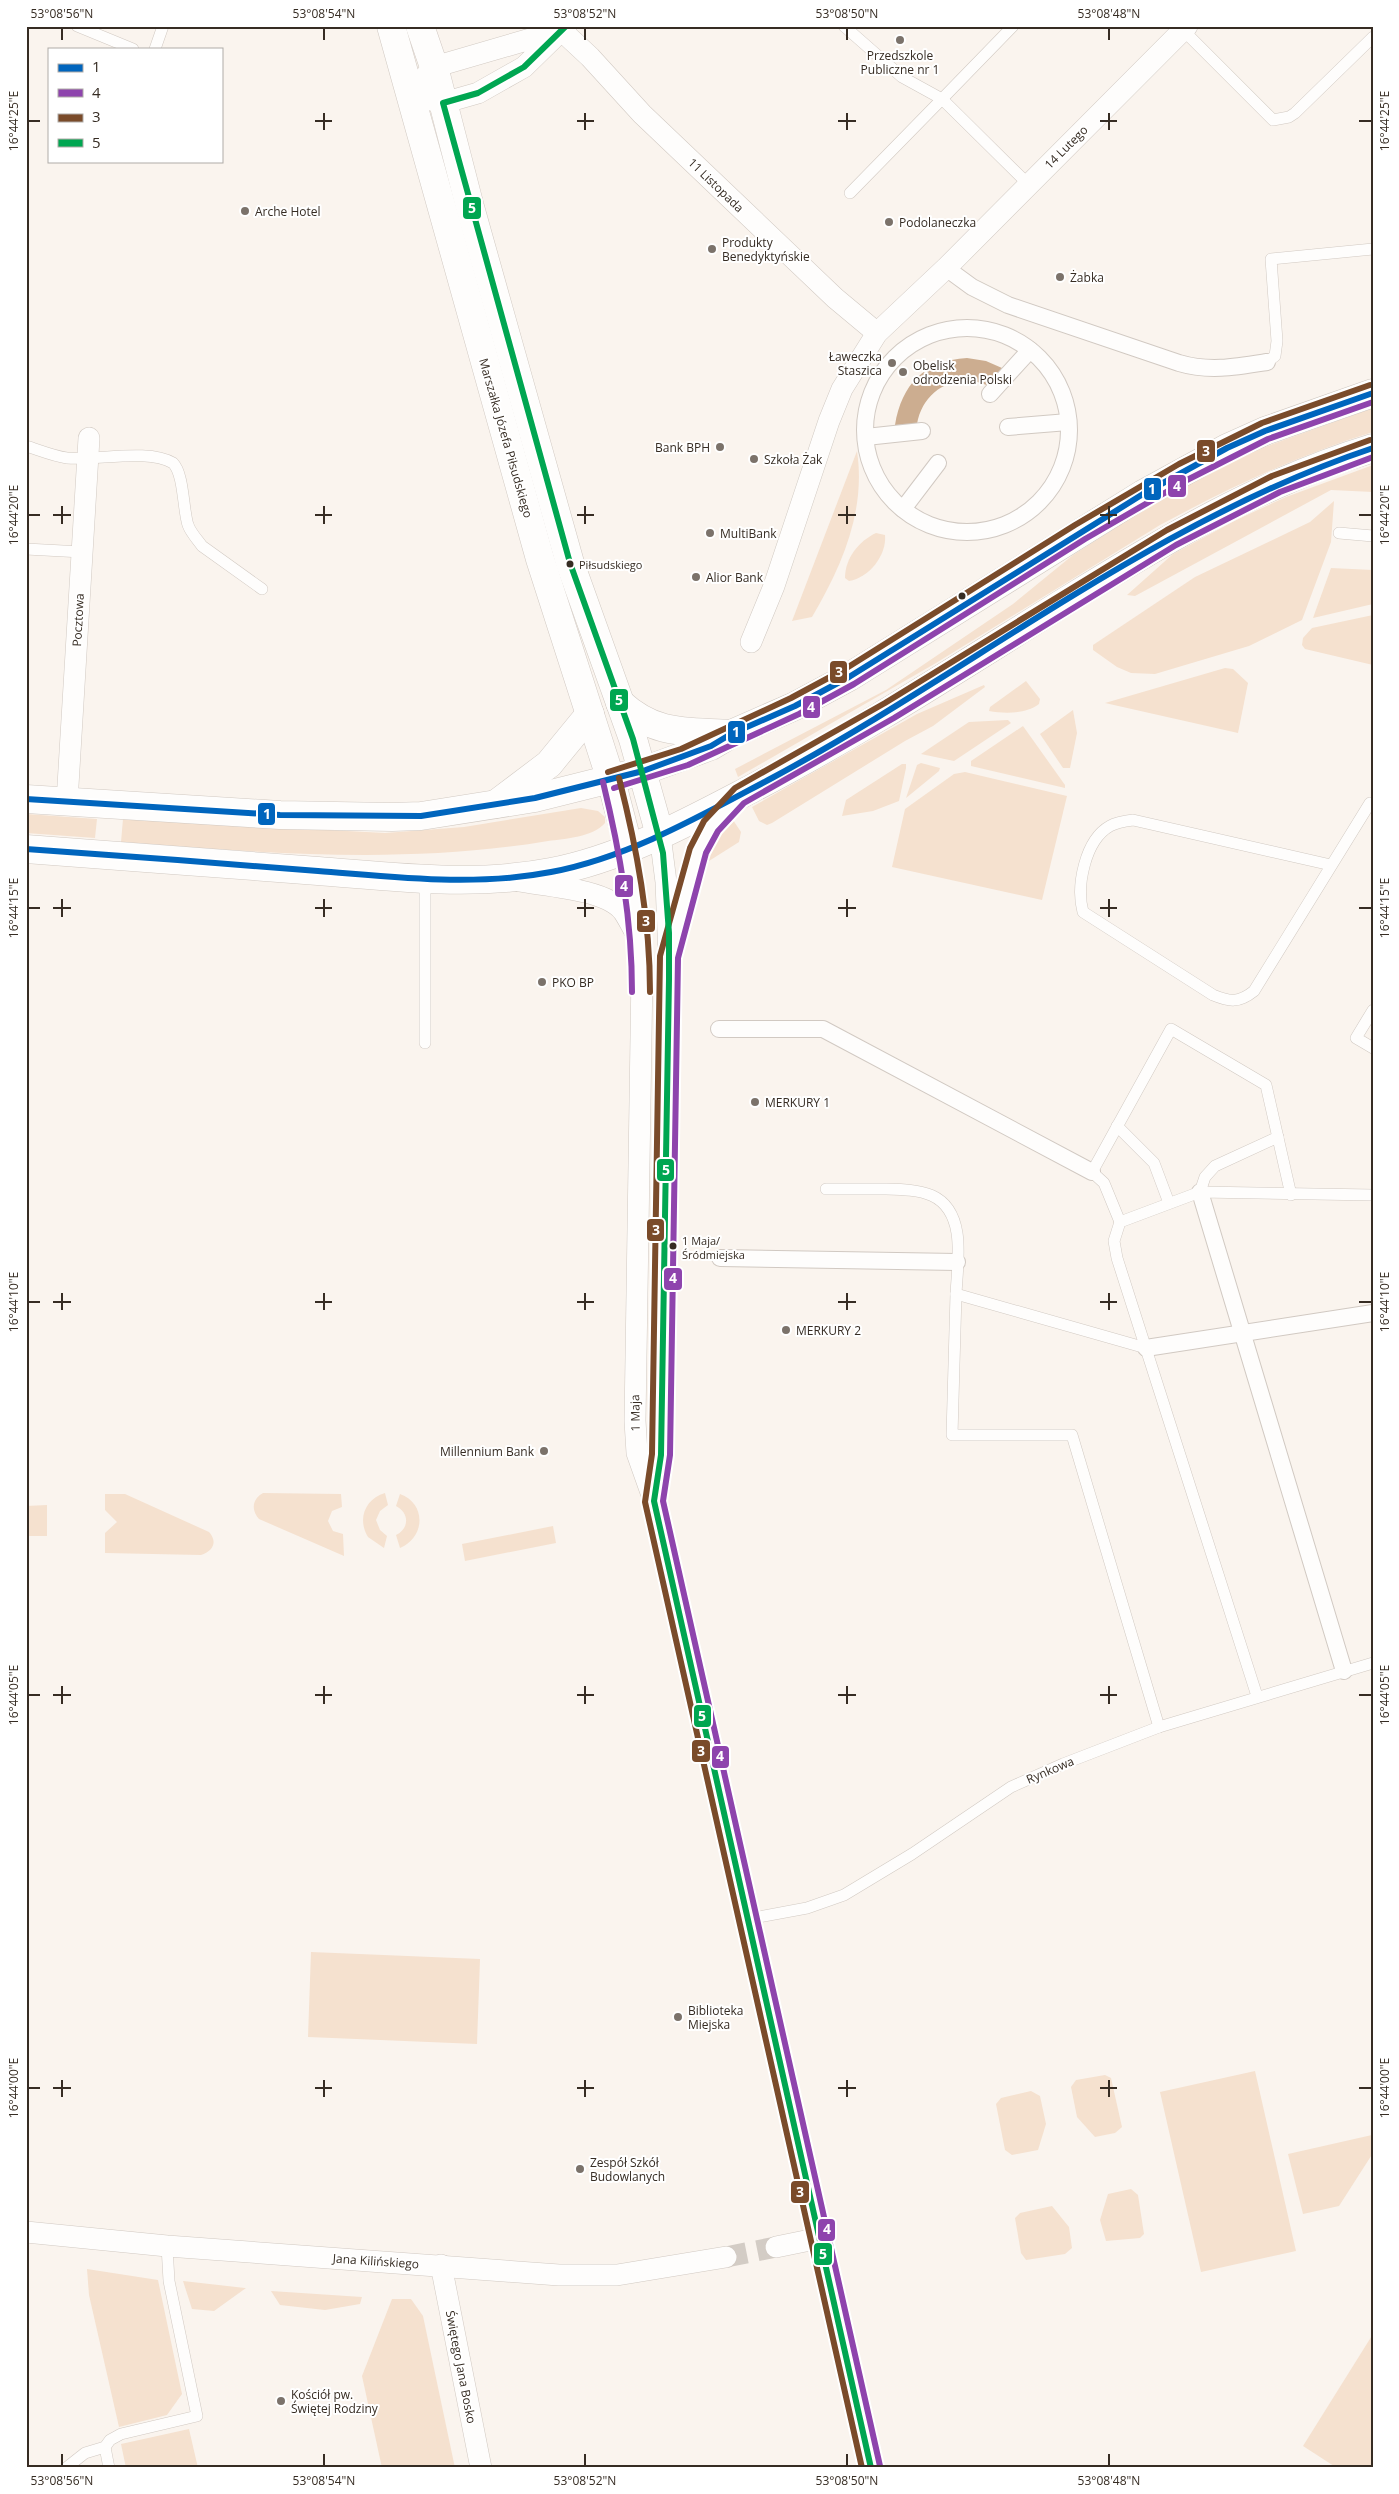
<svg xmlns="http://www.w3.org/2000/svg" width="1399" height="2494" font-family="'Open Sans',sans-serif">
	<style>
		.green { fill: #f5e1cf }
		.water { fill: #ccad90 }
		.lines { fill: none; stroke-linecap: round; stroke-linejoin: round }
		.minor-tunnel { stroke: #d3ccc5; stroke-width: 21; stroke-dasharray: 21 11; stroke-linecap: butt }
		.service-casing { stroke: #d1c9c2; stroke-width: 12 }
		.pedestrian-casing { stroke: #d1c9c2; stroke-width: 18 }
		.minor-casing { stroke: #d1c9c2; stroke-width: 22 }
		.tertiary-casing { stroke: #d1c9c2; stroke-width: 29 }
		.secondary-casing { stroke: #d1c9c2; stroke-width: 29 }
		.service { stroke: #fefdfc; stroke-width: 11 }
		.pedestrian { stroke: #fefdfc; stroke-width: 16 }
		.minor { stroke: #fefdfc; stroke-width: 21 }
		.tertiary { stroke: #fefdfc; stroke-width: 28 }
		.secondary { stroke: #fefdfc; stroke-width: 28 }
		.bus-1-casing { stroke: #fff; stroke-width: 10 }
		.bus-2-casing { stroke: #fff; stroke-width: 10 }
		.bus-3-casing { stroke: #fff; stroke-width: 10 }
		.bus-4-casing { stroke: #fff; stroke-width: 10 }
		.bus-1 { stroke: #0065bd; stroke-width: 6 }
		.bus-2 { stroke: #8e44ad; stroke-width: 6 }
		.bus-3 { stroke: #7a4b2a; stroke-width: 6 }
		.bus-4 { stroke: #00a651; stroke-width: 6 }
		.ticks { fill: none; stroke: #362c23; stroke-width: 2 }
		.poi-dot { fill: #7b726a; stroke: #fff; stroke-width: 2 }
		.bus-dot { fill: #362c23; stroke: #fff; stroke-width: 2 }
		.labels { text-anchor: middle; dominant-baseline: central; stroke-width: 4; stroke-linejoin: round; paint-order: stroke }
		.bus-label { font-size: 11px; fill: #362c23; stroke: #fff; text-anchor: start }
		.poi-label { font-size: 12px; fill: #362c23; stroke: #fff; text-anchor: start }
		.street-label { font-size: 12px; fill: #362c23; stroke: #fff }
		.line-badge { stroke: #fff; stroke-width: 2 }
		.badge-label { font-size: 14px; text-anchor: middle; font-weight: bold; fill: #fff }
		.neatline { fill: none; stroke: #362c23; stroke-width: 2 }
		.ticks-label { font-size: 12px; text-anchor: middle; fill: #362c23 }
	</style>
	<rect width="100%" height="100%" fill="#faf4ee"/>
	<g class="green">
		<path d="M1373,408v24c-75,23 -144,56 -213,93l-224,138 -198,114 -3,-8 151,-79 127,-86 60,-49 77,-49 79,-43 33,-15z"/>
		<path d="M857,451c9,60 -15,115 -45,166l-20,4z"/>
		<path d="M1373,465v27l-42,-2 -196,106 -8,-1 46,-41 63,-34 50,-23z"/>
		<path d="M1334,501l-3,41 -29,78 -53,26 -94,28 -24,-1 -14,-6 -24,-17v-5l102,-68 115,-55z"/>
		<path d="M876,533l9,2c2,20 -16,43 -36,46l-4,-3c0,-20 14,-37 31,-45z"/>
		<path d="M1331,568l42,2v34l-60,14z"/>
		<path d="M1373,615v50l-68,-16 -3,-4 1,-7 9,-10z"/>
		<path d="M1225,668l8,1 15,14 -10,50 -133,-30z"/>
		<path d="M1026,681l14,18 -1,5c-13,10 -34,10 -50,7l1,-4z"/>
		<path d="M984,685l1,2 -52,39 -28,15 -133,82 -5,2 -8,-4 -7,-14 165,-93z"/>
		<path d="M1073,710l4,23 -7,35h-7l-23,-34z"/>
		<path d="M1008,720l3,3 -57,38 -33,-7 48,-32z"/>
		<path d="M1023,726l42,59v3l-94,-22v-5z"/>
		<path d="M921,763l19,5 -1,3 -33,27 11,-33z"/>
		<path d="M902,764h4v4l-7,33 -26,10 -31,5 4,-16z"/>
		<path d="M965,772l102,24 -25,104 -150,-33 13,-58 49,-35z"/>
		<path d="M581,808l17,3 7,6v6c-12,14 -40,16 -57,18 -141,24 -286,12 -427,1l2,-23 262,14 79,-6z"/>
		<path d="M26,814l71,5 -2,19 -69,-5z"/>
		<path d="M733,820l8,12 -2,10 -38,24c6,-16 18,-35 32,-46z"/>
		<path d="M263,1493l78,1 1,13 -10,4 -4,10 5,10 10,3 1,22 -85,-37c-8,-9 -7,-20 4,-26z"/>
		<path d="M385,1493l3,12 -8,6 -4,9 4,10 7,6 -3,12 -16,-11c-11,-18 -3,-38 17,-44z"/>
		<path d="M105,1494h20l84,38c9,10 4,19 -8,23l-96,-2v-20l12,-11 -12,-12z"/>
		<path d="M400,1494c26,9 26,43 0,54l-4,-13c13,-6 14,-22 0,-29z"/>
		<path d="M47,1505v31h-21v-30z"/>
		<path d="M553,1526l3,17 -91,18 -3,-17z"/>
		<path d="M311,1952l169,7 -3,85 -169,-7z"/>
		<path d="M1255,2071l41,180 -95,21 -41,-180z"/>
		<path d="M1105,2075l6,3 11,49 -7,6 -20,4 -18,-20 -6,-30 5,-7z"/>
		<path d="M1031,2091l9,5 6,28 -8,26 -26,5 -7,-5 -9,-46 5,-6z"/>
		<path d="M1372,2135l1,18 -34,53 -36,8 -15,-60z"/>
		<path d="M1131,2189l7,6 6,39 -4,4 -34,3 -6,-21 8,-26z"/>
		<path d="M1052,2206l17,21 3,21 -7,6 -39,6 -5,-7 -6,-35 5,-5z"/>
		<path d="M87,2269l71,11 24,114 -15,21 -48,12 -30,-132z"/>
		<path d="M183,2281l62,7h1l-32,23 -22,-2z"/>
		<path d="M271,2291l91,6 -2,7 -35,6 -45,-5z"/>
		<path d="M392,2299h19l12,17 32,152h-73l-20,-92z"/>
		<path d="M1373,2334v134h-36l-34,-22z"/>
		<path d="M189,2429l9,39h-72l-5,-24z"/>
	</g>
	<path class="water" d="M967,358l19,3 16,7 -13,18c-32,-15 -66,3 -72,38l-22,1c7,-41 29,-64 72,-67z"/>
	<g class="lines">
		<path class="minor-tunnel" d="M726,2257l50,-10"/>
		<g class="service-casing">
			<g id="service">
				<path d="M77,26l56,23"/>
				<path d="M844,26l58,51 40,22 71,-73"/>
				<path d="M1183,30l90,90 16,-3 6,-4 78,-76"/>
				<path d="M155,49l8,-23"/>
				<path d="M850,193l92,-94 86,85"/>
				<path d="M1267,362l8,-6 2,-15 -6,-82 102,-10"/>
				<path d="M26,446c13,4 27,10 41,12 29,3 81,-10 106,5 11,11 10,47 15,62 3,8 9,14 14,21l60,43"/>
				<path d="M1339,533l34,3"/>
				<path d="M26,549l56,3"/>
				<path d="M1331,865l-198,-45c-8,1 -16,2 -23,6 -25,14 -34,60 -27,86l130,83c17,7 26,8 41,-4l116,-188 3,1"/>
				<path d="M1373,1010l-17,28 17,10"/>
				<path d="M425,1043v-164"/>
				<path d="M1117,1126l37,37 15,40"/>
				<path d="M826,1189c19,0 38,0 58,0 35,1 66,1 73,44 3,19 0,42 -1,61"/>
				<path d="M1200,1192l5,-15 10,-11 63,-29"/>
				<path d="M1120,1222l-16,-39 -12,-11 79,-143 95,56 25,110"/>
				<path d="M1146,1348l-190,-54 -4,141h120l87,292"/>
				<path d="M1257,1696l-140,-438 -3,-17 6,-19 80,-30 173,3"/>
				<path d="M748,1919l59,-11 37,-13 68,-41 99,-67 52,-23 96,-37 214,-64"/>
				<path d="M105,2447l4,21"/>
				<path d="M66,2468l19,-15 20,-6 5,-7 11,-6 76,-18 -28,-135 -2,-35"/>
			</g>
		</g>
		<g class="pedestrian-casing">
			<g id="pedestrian">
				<path d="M946,268l26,19 36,18 171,58c30,9 57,4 88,-1"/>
				<circle cx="967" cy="430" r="102"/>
				<path d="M990,394l40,-44"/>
				<path d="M1008,427l60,-5"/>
				<path d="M866,437l56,-6"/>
				<path d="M903,509l35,-46"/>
				<path d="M719,1029h104l269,143"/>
				<path d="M1200,1192l144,479"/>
				<path d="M720,1258l237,4"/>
				<path d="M1146,1348l227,-35"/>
			</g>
		</g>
		<g class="minor-casing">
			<g id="minor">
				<path d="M561,30l29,27 52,57 193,184 42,35"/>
				<path d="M561,30l-127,37 -25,27 34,9 35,-10 46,-26 42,-41"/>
				<path d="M751,642l23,-56 55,-165 13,-32 35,-56 69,-65 241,-242"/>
				<path d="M67,802l22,-364"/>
				<path d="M629,849l10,70 3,54 -7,448 2,32 17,48 24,104 193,863"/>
				<path d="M519,881c27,5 86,8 104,30 5,7 9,16 14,24"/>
				<path d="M675,935c12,-48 20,-95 56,-131"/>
				<path d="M655,1499l6,-44 8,-498 -3,-75 -6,-47"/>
				<path d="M26,2232l141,14 392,29h58l109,-18"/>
				<path d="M776,2247l44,-9"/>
				<path d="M441,2265l40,203"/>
			</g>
		</g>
		<g class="tertiary-casing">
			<g id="tertiary">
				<path d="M391,26l149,533 71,221 18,69"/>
				<path d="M420,26l14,41 36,140 100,356 63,176 27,96"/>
				<path d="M620,703c36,33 66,28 111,31"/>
				<path d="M496,804l53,-40 41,-50"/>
			</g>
		</g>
		<g class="secondary-casing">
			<g id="secondary">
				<path d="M26,799l254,16 112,2 29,-1 114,-18 108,-27 68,-25 20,-12 64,-28 54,-29 294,-183 84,-46 38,-17 108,-38"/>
				<path d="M26,849c97,7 195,15 292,22 77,6 156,16 233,1 72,-14 137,-50 202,-84 108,-56 210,-123 313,-187 97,-60 197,-120 307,-153"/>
			</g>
		</g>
		<use href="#service" class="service"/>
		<use href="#pedestrian" class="pedestrian"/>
		<use href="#minor" class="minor"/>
		<use href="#tertiary" class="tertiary"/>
		<use href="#secondary" class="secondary"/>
		<g class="bus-1-casing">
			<g id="bus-1">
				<path d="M26,799l254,16 141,1 114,-18 108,-27 68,-25 20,-12 64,-28 54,-29 294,-183 84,-46 38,-17 108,-38"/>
				<path d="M26,849c97,7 195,14 292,22 77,6 156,16 233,1 79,-15 151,-57 221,-94 201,-108 382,-257 601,-330"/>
			</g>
		</g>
		<g class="bus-2-casing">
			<g id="bus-2">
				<path d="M603,782c17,70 29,138 29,210"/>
				<path d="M614,788l74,-23 111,-51 55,-30 231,-145 102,-59 81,-41 105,-37"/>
				<path d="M880,2466l-217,-965 7,-46 8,-497 28,-105 12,-22 26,-28 150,-85 282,-173 104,-53 93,-35"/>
			</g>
		</g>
		<g class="bus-3-casing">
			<g id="bus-3">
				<path d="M608,772l73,-23 110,-51 54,-29 230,-144 104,-61 83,-41 108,-38"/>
				<path d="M619,778c18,71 31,141 31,214"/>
				<path d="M862,2468l-217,-966 7,-48 8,-498 30,-108 14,-27 31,-33 150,-85 282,-173 105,-54 98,-36"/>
			</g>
		</g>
		<g class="bus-4-casing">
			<path id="bus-4" d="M566,26l-42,41 -46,26 -35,10 127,460 63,176 30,114 6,80v46l-8,476 -7,46 217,967"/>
		</g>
		<use href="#bus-1" class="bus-1"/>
		<use href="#bus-2" class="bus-2"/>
		<use href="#bus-3" class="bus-3"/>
		<use href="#bus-4" class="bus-4"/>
	</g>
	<path class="ticks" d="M62,28v12M324,28v12M585,28v12M847,28v12M1109,28v12M324,113v17M585,113v17M847,113v17M1109,113v17M28,121h12M315,121h17M577,121h17M838,121h18M1100,121h17M1359,121h13M62,506v18M324,506v18M585,506v18M847,506v18M1109,506v18M28,515h12M53,515h18M315,515h17M577,515h17M838,515h18M1100,515h17M1359,515h13M62,899v18M324,899v18M585,899v18M847,899v18M1109,899v18M28,908h12M53,908h18M315,908h17M577,908h17M838,908h18M1100,908h17M1359,908h13M62,1293v17M324,1293v17M585,1293v17M847,1293v17M1109,1293v17M28,1302h12M53,1302h18M315,1302h17M577,1302h17M838,1302h18M1100,1302h17M1359,1302h13M62,1686v18M324,1686v18M585,1686v18M847,1686v18M1109,1686v18M28,1695h12M53,1695h18M315,1695h17M577,1695h17M838,1695h18M1100,1695h17M1359,1695h13M62,2080v17M324,2080v17M585,2080v17M847,2080v17M1109,2080v17M28,2088h12M53,2088h18M315,2088h17M577,2088h17M838,2088h18M1100,2088h17M1359,2088h13M62,2454v12M324,2454v12M585,2454v12M847,2454v12M1109,2454v12"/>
	<g class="poi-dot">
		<circle cx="900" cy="40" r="5"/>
		<circle cx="245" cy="211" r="5"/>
		<circle cx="889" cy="222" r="5"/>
		<circle cx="712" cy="249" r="5"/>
		<circle cx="1060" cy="277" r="5"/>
		<circle cx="892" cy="363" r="5"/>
		<circle cx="903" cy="372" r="5"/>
		<circle cx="720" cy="447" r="5"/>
		<circle cx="754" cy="459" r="5"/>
		<circle cx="710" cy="533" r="5"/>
		<circle cx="696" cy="577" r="5"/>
		<circle cx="542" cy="982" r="5"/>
		<circle cx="755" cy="1102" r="5"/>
		<circle cx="786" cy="1330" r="5"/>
		<circle cx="544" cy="1451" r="5"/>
		<circle cx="678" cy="2017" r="5"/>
		<circle cx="580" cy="2169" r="5"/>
		<circle cx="281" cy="2401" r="5"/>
	</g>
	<g class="bus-dot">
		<circle cx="570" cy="564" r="4.5"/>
		<circle cx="962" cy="596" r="4.5"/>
		<circle cx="673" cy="1246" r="4.5"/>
	</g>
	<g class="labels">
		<g class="bus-label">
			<text x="579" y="564">Piłsudskiego</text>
			<text x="682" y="1240">1 Maja/<tspan x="682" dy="14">Śródmiejska</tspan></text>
		</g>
		<g class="poi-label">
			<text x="900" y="55" text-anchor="middle">Przedszkole<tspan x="900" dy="14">Publiczne nr 1</tspan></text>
			<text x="255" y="211">Arche Hotel</text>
			<text x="899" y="222">Podolaneczka</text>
			<text x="722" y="242">Produkty<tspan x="722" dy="14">Benedyktyńskie</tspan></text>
			<text x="1070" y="277">Żabka</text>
			<text x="882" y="356" text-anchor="end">Ławeczka<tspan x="882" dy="14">Staszica</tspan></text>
			<text x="913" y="365">Obelisk<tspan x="913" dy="14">odrodzenia Polski</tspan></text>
			<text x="710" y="447" text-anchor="end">Bank BPH</text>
			<text x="764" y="459">Szkoła Żak</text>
			<text x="720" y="533">MultiBank</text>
			<text x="706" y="577">Alior Bank</text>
			<text x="552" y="982">PKO BP</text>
			<text x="765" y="1102">MERKURY 1</text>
			<text x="796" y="1330">MERKURY 2</text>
			<text x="534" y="1451" text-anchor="end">Millennium Bank</text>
			<text x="688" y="2010">Biblioteka<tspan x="688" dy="14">Miejska</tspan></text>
			<text x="590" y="2162">Zespół Szkół<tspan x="590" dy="14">Budowlanych</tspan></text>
			<text x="291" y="2394">Kościół pw.<tspan x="291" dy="14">Świętej Rodziny</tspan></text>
		</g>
		<g class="street-label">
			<text transform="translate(1066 147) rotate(-45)">14 Lutego</text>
			<text transform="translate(716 185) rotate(44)">11 Listopada</text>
			<text transform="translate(506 438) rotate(74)">Marszałka Józefa Piłsudskiego</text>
			<text transform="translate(78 620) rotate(-87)">Pocztowa</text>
			<text transform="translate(635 1413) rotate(-91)">1 Maja</text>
			<text transform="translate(1050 1770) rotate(-23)">Rynkowa</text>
			<text transform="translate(376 2261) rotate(4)">Jana Kilińskiego</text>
			<text transform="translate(461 2367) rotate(79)">Świętego Jana Bosko</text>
		</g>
	</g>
	<g class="line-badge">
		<rect x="462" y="196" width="20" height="24" rx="5" fill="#00a651"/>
		<rect x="1196" y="439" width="20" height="24" rx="5" fill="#7a4b2a"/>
		<rect x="1167" y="474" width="20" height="24" rx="5" fill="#8e44ad"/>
		<rect x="1143" y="477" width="19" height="24" rx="5" fill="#0065bd"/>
		<rect x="829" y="660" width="19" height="24" rx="5" fill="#7a4b2a"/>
		<rect x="609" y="688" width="20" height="24" rx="5" fill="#00a651"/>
		<rect x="802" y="695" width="19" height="24" rx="5" fill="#8e44ad"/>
		<rect x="727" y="720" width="19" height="24" rx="5" fill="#0065bd"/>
		<rect x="257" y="802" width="19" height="24" rx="5" fill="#0065bd"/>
		<rect x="614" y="874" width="20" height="24" rx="5" fill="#8e44ad"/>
		<rect x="636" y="909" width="20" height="24" rx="5" fill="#7a4b2a"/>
		<rect x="656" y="1158" width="19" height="24" rx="5" fill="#00a651"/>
		<rect x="646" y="1218" width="19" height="24" rx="5" fill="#7a4b2a"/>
		<rect x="663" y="1267" width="20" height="24" rx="5" fill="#8e44ad"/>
		<rect x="693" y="1704" width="19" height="24" rx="5" fill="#00a651"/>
		<rect x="691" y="1739" width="20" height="24" rx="5" fill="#7a4b2a"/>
		<rect x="711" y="1745" width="19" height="24" rx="5" fill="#8e44ad"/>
		<rect x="790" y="2180" width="20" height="24" rx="5" fill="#7a4b2a"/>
		<rect x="817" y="2218" width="19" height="24" rx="5" fill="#8e44ad"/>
		<rect x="813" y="2242" width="20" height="24" rx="5" fill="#00a651"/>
	</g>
	<g class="badge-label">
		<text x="472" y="213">5</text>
		<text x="1206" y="456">3</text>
		<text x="1177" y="491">4</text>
		<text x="1152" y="494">1</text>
		<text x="839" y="677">3</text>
		<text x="619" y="705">5</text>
		<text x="811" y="712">4</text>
		<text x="736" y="737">1</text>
		<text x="267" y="819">1</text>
		<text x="624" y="891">4</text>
		<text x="646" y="926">3</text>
		<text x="666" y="1175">5</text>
		<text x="656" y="1235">3</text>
		<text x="673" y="1283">4</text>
		<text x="702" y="1721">5</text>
		<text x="701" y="1756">3</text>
		<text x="720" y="1761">4</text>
		<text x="800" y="2197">3</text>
		<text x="827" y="2234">4</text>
		<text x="823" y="2259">5</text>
	</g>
	<rect width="1399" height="2494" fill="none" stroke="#ffffff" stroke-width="55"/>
	<rect x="48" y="48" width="175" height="115" fill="#ffffff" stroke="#afaba7"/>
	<rect x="58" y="64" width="25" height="8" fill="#0065bd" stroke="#afaba7"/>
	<text x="92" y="72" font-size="15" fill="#362c23">1</text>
	<rect x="58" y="89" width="25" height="8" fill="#8e44ad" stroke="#afaba7"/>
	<text x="92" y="98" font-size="15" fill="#362c23">4</text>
	<rect x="58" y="114" width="25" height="8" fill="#7a4b2a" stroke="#afaba7"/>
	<text x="92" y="122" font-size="15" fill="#362c23">3</text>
	<rect x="58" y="139" width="25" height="8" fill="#00a651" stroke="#afaba7"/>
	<text x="92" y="148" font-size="15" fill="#362c23">5</text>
	<rect x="28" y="28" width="1344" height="2438" class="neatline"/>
	<g class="ticks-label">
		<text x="62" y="18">53°08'56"N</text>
		<text x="324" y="18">53°08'54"N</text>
		<text x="585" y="18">53°08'52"N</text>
		<text x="847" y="18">53°08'50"N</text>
		<text x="1109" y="18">53°08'48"N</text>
		<text transform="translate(1385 121) rotate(-90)" y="4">16°44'25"E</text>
		<text transform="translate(14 121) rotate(-90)" y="4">16°44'25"E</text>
		<text transform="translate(1385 515) rotate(-90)" y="4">16°44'20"E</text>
		<text transform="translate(14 515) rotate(-90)" y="4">16°44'20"E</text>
		<text transform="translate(1385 908) rotate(-90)" y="4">16°44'15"E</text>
		<text transform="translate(14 908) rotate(-90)" y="4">16°44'15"E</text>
		<text transform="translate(1385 1302) rotate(-90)" y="4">16°44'10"E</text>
		<text transform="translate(14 1302) rotate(-90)" y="4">16°44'10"E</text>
		<text transform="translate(1385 1695) rotate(-90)" y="4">16°44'05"E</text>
		<text transform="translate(14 1695) rotate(-90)" y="4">16°44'05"E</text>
		<text transform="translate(1385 2088) rotate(-90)" y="4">16°44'00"E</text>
		<text transform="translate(14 2088) rotate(-90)" y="4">16°44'00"E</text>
		<text x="62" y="2485">53°08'56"N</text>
		<text x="324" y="2485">53°08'54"N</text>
		<text x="585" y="2485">53°08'52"N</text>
		<text x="847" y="2485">53°08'50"N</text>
		<text x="1109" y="2485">53°08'48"N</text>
	</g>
</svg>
